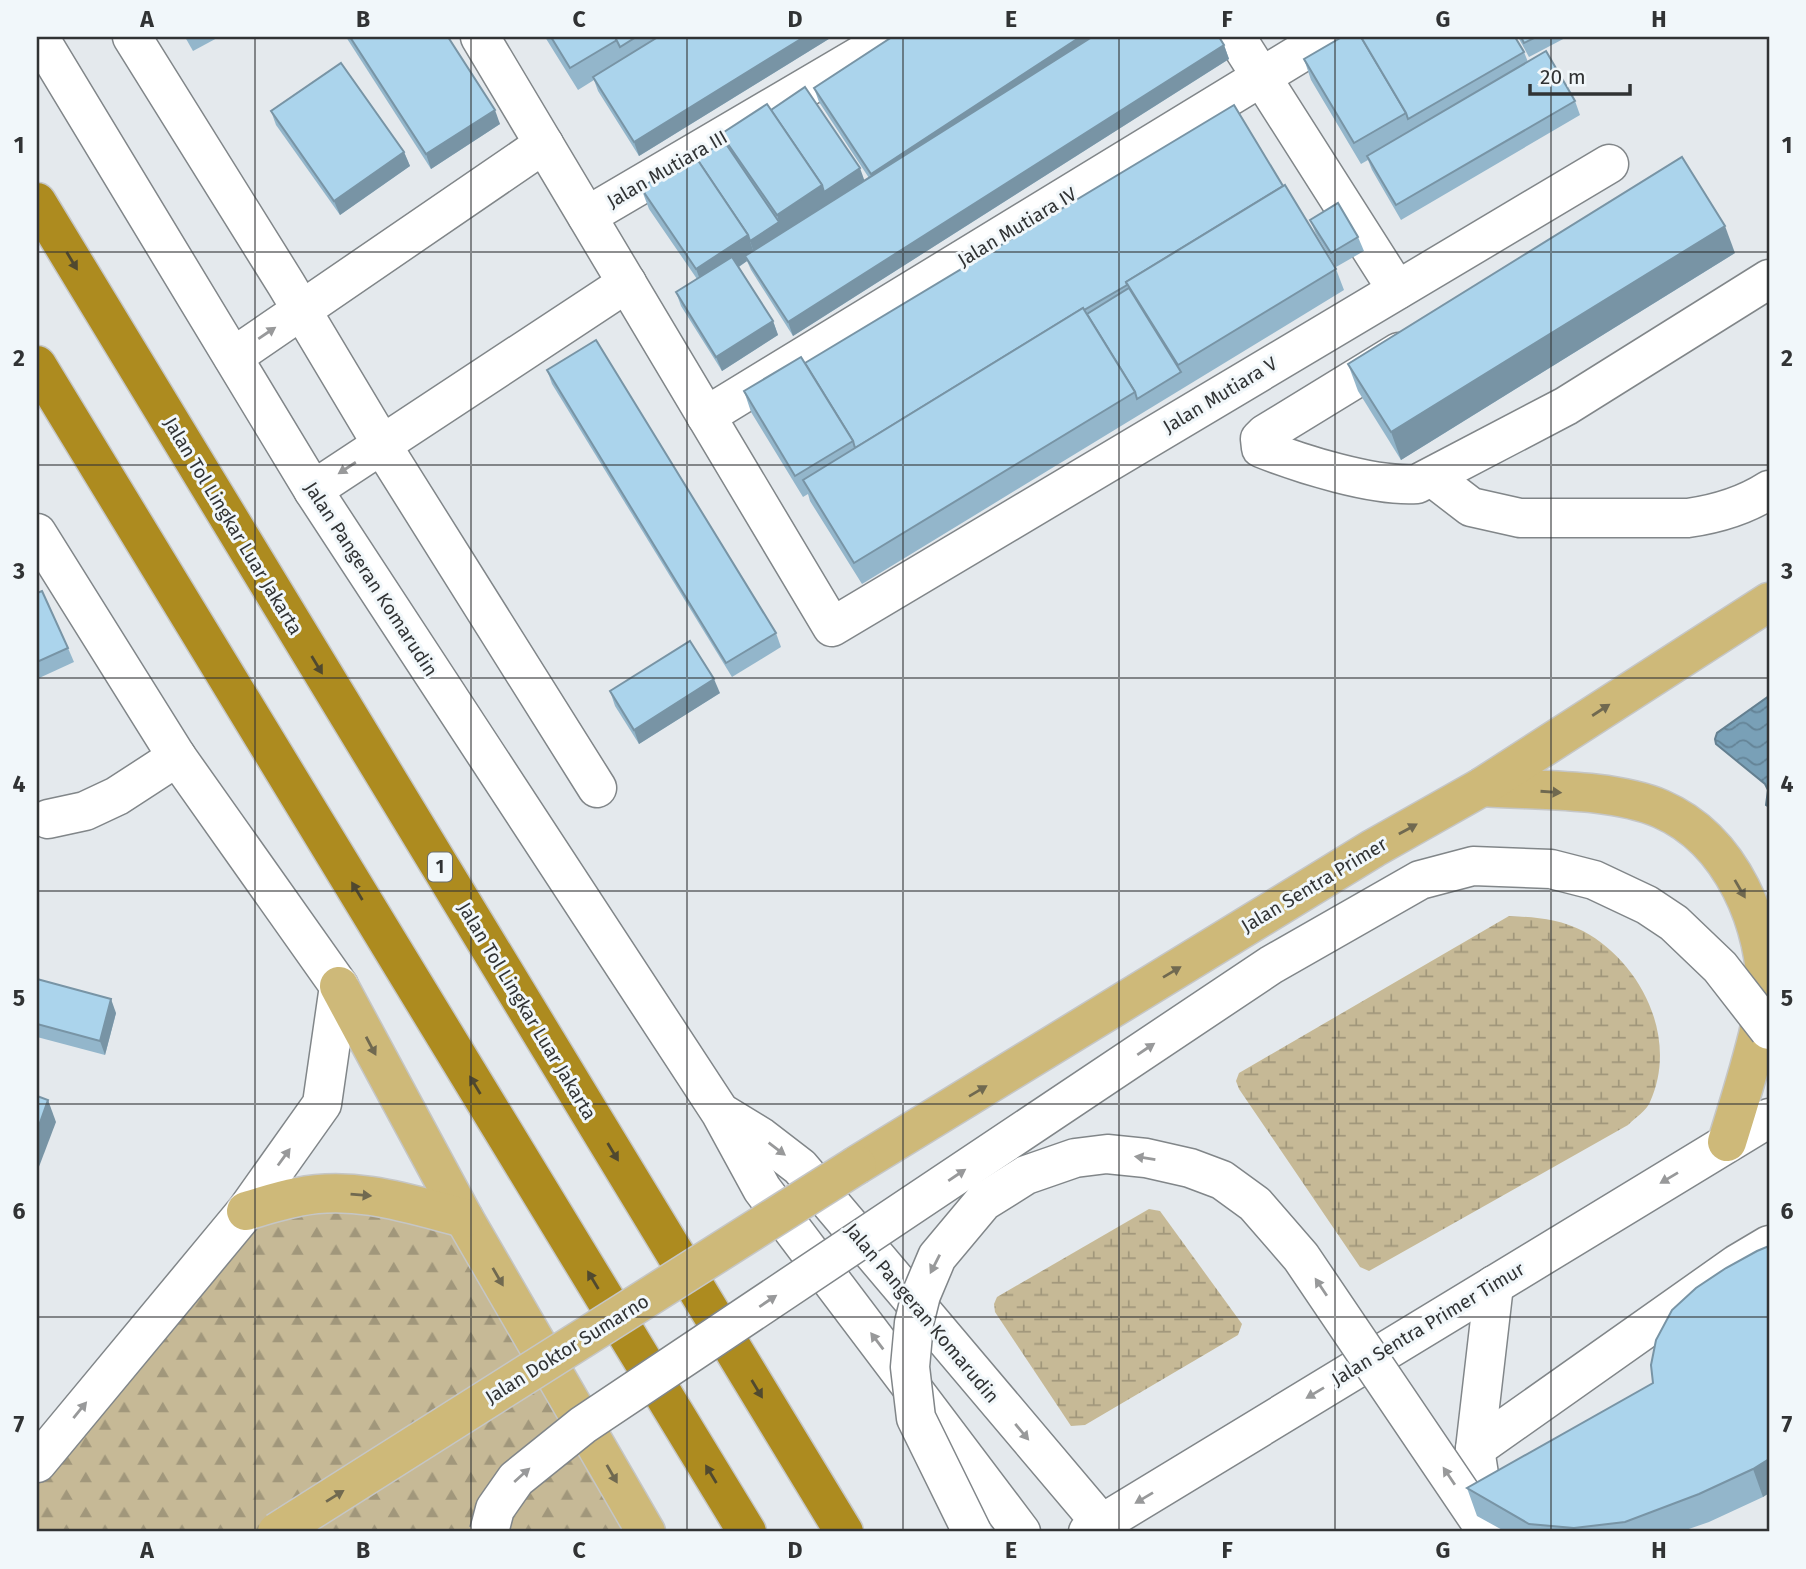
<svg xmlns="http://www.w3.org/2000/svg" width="1806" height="1569" font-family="'Fira Sans',sans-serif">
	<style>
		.forest { fill: url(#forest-firs) }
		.wetland { fill: url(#wetland-marsh) }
		.water { fill: url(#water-waves); stroke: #637f90; stroke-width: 2 }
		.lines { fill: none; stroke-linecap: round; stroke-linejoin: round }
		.minor-casing { stroke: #818689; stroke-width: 41 }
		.major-casing { stroke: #c5c6c6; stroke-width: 41 }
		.highway-casing { stroke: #c5c6c6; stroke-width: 41 }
		.minor { stroke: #fff; stroke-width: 38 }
		.major { stroke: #ceb979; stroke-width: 38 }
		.highway { stroke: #ad8b1f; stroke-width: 38 }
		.minor-bridge-casing { stroke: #818689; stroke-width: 41; stroke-linecap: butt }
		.major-bridge-casing { stroke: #c5c6c6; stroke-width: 41; stroke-linecap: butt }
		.minor-bridge { stroke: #fff; stroke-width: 38 }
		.major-bridge { stroke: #ceb979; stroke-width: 38 }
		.wall { fill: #93b6cb }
		.shaded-wall { fill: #7894a5 }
		.building { fill: #abd4ec; stroke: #7894a5; stroke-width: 2 }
		.oneway { fill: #50492f }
		.oneway2 { fill: #98999a }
		.oneway3 { fill: #706950 }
		.grid { fill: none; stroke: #313334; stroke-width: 2; stroke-opacity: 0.55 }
		.labels { text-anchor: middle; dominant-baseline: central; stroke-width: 6; stroke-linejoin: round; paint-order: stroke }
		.shield { fill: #f1f7fa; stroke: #6b6e6f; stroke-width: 2 }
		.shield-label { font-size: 18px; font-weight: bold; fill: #313334 }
		.street-label { font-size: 19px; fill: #313334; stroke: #f1f7fa }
		.neatline { fill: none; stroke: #313334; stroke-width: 2.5 }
		.grid-label { font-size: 23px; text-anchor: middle; font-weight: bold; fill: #313334 }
	</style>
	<defs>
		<pattern id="forest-firs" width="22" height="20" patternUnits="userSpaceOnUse" patternTransform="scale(1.75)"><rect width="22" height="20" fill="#c6b996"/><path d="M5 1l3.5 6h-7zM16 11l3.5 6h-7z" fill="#a1977b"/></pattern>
		<pattern id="wetland-marsh" width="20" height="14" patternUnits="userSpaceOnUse" patternTransform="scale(1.75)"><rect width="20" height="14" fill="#c6b996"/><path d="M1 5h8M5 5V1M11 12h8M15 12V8" fill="none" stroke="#a1977b"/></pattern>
		<pattern id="water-waves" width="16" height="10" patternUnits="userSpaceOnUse" patternTransform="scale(1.75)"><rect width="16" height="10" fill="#79a0b7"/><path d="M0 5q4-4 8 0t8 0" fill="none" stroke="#648396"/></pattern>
	</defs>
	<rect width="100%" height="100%" fill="#e4e9ed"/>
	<path class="forest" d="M300,1196l164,22 182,314h-609v-69l171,-205z"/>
	<g class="wetland">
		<path d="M1509,916c25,1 51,3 74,15 58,31 96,107 67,171 -3,8 -15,16 -22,23l-259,146 -9,-4 -121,-178 -3,-8 3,-8z"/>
		<path d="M1149,1209l11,2 82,113 -4,11 -153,90 -14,1 -76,-114 -1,-8 3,-7z"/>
	</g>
	<path class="water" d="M1769,696v111l-3,-2 2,-15 -3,-6 -49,-40 -1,-5 2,-6z"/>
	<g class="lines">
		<g class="minor-casing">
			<g id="minor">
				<path d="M39,37l274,453 407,622 42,77 259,343"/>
				<path d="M132,37l154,247 107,179 204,325"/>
				<path d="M480,37l352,590 777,-463"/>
				<path d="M1236,37l161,253"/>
				<path d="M587,216l305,-179"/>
				<path d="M1399,352l-134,82 -5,5 1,9c40,16 113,39 156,36l149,-78 203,-127"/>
				<path d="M233,357l311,-213"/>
				<path d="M706,416l621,-379"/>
				<path d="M1432,477l39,30 49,11h168c28,-4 56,-12 81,-28"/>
				<path d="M313,490l314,-207"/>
				<path d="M37,533l140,224 162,229 -17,118 -76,107 -209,252"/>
				<path d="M48,819l37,-8 32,-15 60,-39"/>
				<path d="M725,1115l36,22 39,30 301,356 5,9"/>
				<path d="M1475,1449l262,-185 32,-19"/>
				<path d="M1088,1532l681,-414"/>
				<path d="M1488,1532l-13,-83 19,-164"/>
			</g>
		</g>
		<g class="major-casing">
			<g id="major">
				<path d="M1482,787c55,4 130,1 179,22 71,31 107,117 105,190 0,12 -6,24 -8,36 -9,36 -20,72 -31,107"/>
				<path d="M339,986l125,232 182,314"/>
				<path d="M857,1165l517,-317 108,-61 287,-185"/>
				<path d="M246,1211c17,-5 35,-11 52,-14 57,-12 112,7 166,21"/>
			</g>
		</g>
		<g class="highway-casing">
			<g id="highway">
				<path d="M37,202l807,1330"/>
				<path d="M37,365l710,1167"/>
			</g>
		</g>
		<use href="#minor" class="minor"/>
		<use href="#major" class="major"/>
		<use href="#highway" class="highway"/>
		<g class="minor-bridge-casing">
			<g id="minor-bridge">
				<path d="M489,1532l6,-23 21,-30 67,-54 688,-460 149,-85 53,-14 78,3 43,11 53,25 27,18 46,44 49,63"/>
				<path d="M972,1532l-56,-114 -6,-51 4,-44 7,-28 16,-38 46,-55 43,-27 49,-17 32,-4 39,4 44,10 32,12 33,24 46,53 186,275"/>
			</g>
		</g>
		<g class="major-bridge-casing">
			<path id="major-bridge" d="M277,1532l580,-367"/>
		</g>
		<use href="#minor-bridge" class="minor-bridge"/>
		<use href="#major-bridge" class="major-bridge"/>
	</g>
	<g class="wall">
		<path d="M185,37h34l-26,14z"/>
		<path d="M346,37h102l52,87 -69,45z"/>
		<path d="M545,37h287l-193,119 -41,-65 -4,-11 -16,10z"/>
		<path d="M1518,37h49l-38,20z"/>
		<path d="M1224,45l5,14 -436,277 -42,-66 -4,-9 -8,6 34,54 5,14 -56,36 -41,-65 -5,-14 21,-13 -48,-70 -8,-21 56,-29 27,-18 -3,-7 50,-24 93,71 5,-3 -50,-76 -5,-14z"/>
		<path d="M1524,52l4,10 47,39 5,14 -179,105 -29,-50 -4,-10 -7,4 -50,-84 -7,-21z"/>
		<path d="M271,111l133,41 6,14 -70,49 -64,-90z"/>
		<path d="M1283,186l53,83 8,21 -482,294 -52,-83 -2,-7 -5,3 -52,-85 -7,-21 61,-28z"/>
		<path d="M1310,220l48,17 6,14 -28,16 -20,-33z"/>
		<path d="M1735,253l-334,207 -43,-69 -10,-27z"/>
		<path d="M547,370l229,263 5,14 -49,30 -180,-293z"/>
		<path d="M37,593l31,55 6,14 -37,17z"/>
		<path d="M610,691l110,2 -81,51 -24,-38z"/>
		<path d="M37,979l79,34 -11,42 -68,-18z"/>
		<path d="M1769,1246v247l-6,4 -54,25 -29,10h-174l-29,-16 -10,-28 186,-105z"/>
	</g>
	<g class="shaded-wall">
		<path d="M804,37h28l-193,119 -5,-14z"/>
		<path d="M1080,37h26l-230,151 -5,-14z"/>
		<path d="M1224,45l5,14 -436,277 -5,-14z"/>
		<path d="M495,110l5,14 -69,45 -5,-15z"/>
		<path d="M404,152l6,14 -70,49 -6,-14z"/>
		<path d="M860,168l5,14 -110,74 -5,-15 29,-19 -2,-7 45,-30z"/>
		<path d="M1725,226l10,27 -334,207 -10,-28z"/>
		<path d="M748,235l7,21h-10l2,5 -43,29 -8,-21z"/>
		<path d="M773,321l5,14 -56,36 -6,-14z"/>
		<path d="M714,679l6,14 -81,51 -5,-14z"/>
		<path d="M111,999l5,14 -11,42 -5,-14z"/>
		<path d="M48,1100l8,22 -19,50v-41z"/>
		<path d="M1769,1459v34l-6,4 -10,-28z"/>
	</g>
	<g class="building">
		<path d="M350,37h98l47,73 -69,44z"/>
		<path d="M551,37h64l2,3 -47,28z"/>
		<path d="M615,37h21l-16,10z"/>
		<path d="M658,37h146l-170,105 -41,-65z"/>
		<path d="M892,37h188l-209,137 -57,-86z"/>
		<path d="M1092,37h127l5,8 -436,277 -43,-66z"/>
		<path d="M1342,37h19l45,76 -52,30 -50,-84z"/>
		<path d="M1361,37h154l9,15 -116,67 -2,-6z"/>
		<path d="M1521,37h15l-12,6z"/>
		<path d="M1546,51l29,50 -179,104 -29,-49z"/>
		<path d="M341,63l63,89 -70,49 -63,-90z"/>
		<path d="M805,87l55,81 -36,24 -2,-7 -51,-75z"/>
		<path d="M767,104l55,81 -45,30 -56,-81z"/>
		<path d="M1234,105l49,81 -157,96 1,3 -43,25 -1,-2 -228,140 -2,-7 -48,-78z"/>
		<path d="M724,141l55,81 -29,19 -2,-6 -51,-76z"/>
		<path d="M693,153l55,82 -52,34 -55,-81z"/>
		<path d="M1682,157l43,69 -334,206 -43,-68z"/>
		<path d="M1285,185l51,84 -158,96 -52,-83z"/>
		<path d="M1338,203l20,34 -27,16 -21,-33z"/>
		<path d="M732,257l41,64 -57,36 -40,-65z"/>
		<path d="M1129,288l52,84 -44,27 -2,-7 -48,-78z"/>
		<path d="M1083,308l52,84 -281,171 -51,-83z"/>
		<path d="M596,340l180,293 -50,30 -179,-293z"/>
		<path d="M801,357l52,84 -58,35 -51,-85z"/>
		<path d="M42,591l26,57 -31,14v-69z"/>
		<path d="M690,641l24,38 -80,51 -24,-39z"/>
		<path d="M37,979l74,20 -11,42 -63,-17z"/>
		<path d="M37,1096l11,4 -11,31z"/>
		<path d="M1769,1246v213l-16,10 -54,25 -74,28 -51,6 -45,-4 -62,-36 186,-105 -2,-18 5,-25 16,-30 24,-22 30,-20 31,-17z"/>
	</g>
	<defs><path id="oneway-solid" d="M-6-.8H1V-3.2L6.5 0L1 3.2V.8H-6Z" transform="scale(1.75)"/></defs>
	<g class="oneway">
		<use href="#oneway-solid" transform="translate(72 261) rotate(59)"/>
		<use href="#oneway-solid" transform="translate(317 665) rotate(59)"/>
		<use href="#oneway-solid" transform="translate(357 891) rotate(-121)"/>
		<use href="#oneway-solid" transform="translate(475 1085) rotate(-121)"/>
		<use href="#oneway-solid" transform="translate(613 1152) rotate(59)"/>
		<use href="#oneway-solid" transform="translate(593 1280) rotate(-121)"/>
		<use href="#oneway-solid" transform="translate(757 1389) rotate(59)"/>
		<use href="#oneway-solid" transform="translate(711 1474) rotate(-121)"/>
	</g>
	<g class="oneway2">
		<use href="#oneway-solid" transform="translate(267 333) rotate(-34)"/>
		<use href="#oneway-solid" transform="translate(347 468) rotate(147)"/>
		<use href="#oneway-solid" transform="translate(1146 1049) rotate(-34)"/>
		<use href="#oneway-solid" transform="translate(777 1149) rotate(37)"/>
		<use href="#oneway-solid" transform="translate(284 1157) rotate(-54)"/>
		<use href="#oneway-solid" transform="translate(1145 1158) rotate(-171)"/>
		<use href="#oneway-solid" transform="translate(957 1175) rotate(-34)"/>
		<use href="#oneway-solid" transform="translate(1669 1178) rotate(149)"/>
		<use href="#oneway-solid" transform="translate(935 1264) rotate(117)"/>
		<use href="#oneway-solid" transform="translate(1321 1287) rotate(-124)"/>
		<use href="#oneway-solid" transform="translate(768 1301) rotate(-34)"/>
		<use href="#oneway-solid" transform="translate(877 1341) rotate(-127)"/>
		<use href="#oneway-solid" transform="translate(1315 1393) rotate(149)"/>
		<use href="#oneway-solid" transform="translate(80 1410) rotate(-51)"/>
		<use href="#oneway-solid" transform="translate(1022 1432) rotate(50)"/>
		<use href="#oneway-solid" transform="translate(522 1475) rotate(-42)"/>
		<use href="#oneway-solid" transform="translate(1449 1476) rotate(-124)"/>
		<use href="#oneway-solid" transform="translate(1144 1498) rotate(149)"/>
	</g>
	<g class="oneway3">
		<use href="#oneway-solid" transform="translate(1601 710) rotate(-33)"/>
		<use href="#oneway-solid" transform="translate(1551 792) rotate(4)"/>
		<use href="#oneway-solid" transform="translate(1408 829) rotate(-29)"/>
		<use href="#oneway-solid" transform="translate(1740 889) rotate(60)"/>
		<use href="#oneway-solid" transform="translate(1172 972) rotate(-31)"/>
		<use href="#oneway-solid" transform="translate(371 1046) rotate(62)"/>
		<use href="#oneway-solid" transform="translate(978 1091) rotate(-31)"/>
		<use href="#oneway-solid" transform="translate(361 1195) rotate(5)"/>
		<use href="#oneway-solid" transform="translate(498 1277) rotate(60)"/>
		<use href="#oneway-solid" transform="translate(612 1474) rotate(60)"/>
		<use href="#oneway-solid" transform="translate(335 1496) rotate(-32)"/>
	</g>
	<path class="grid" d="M255,37v1495M471,37v1495M687,37v1495M903,37v1495M1119,37v1495M1335,37v1495M1551,37v1495M37,252h1732M37,465h1732M37,678h1732M37,891h1732M37,1104h1732M37,1317h1732"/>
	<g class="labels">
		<rect class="shield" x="428" y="852.5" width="24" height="29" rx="5"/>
		<g class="shield-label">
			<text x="440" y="867">1</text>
		</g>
		<g class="street-label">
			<text transform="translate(667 169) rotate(-30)">Jalan Mutiara III</text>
			<text transform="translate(1017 227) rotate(-31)">Jalan Mutiara IV</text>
			<text transform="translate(1220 395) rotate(-31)">Jalan Mutiara V</text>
			<text transform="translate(233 526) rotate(59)">Jalan Tol Lingkar Luar Jakarta</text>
			<text transform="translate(371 579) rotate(57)">Jalan Pangeran Komarudin</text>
			<text transform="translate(1314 885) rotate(-31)">Jalan Sentra Primer</text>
			<text transform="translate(527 1011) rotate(59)">Jalan Tol Lingkar Luar Jakarta</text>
			<text transform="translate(922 1313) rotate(50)">Jalan Pangeran Komarudin</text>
			<text transform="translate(1428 1324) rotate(-31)">Jalan Sentra Primer Timur</text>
			<text transform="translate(567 1349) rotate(-32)">Jalan Doktor Sumarno</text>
		</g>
	</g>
	<rect width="1806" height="1569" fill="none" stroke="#f1f7fa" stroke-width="77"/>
	<path d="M1530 84v10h100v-10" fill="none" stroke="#313334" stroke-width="3.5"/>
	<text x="1540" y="84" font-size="21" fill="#313334" stroke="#f1f7fa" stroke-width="5" paint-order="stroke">20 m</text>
	<rect x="38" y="38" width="1730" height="1492" class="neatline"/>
	<g class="grid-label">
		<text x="147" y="27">A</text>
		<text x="363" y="27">B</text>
		<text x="579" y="27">C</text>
		<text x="795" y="27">D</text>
		<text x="1011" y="27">E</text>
		<text x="1227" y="27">F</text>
		<text x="1443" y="27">G</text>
		<text x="1659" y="27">H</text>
		<text x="19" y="153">1</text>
		<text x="1787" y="153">1</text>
		<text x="19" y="366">2</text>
		<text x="1787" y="366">2</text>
		<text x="19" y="579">3</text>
		<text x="1787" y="579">3</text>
		<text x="19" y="792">4</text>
		<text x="1787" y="792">4</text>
		<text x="19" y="1006">5</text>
		<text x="1787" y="1006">5</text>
		<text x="19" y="1219">6</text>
		<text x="1787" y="1219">6</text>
		<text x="19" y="1432">7</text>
		<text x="1787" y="1432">7</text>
		<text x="147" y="1558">A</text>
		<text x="363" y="1558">B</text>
		<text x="579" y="1558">C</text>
		<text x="795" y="1558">D</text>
		<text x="1011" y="1558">E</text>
		<text x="1227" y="1558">F</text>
		<text x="1443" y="1558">G</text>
		<text x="1659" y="1558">H</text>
	</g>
</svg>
